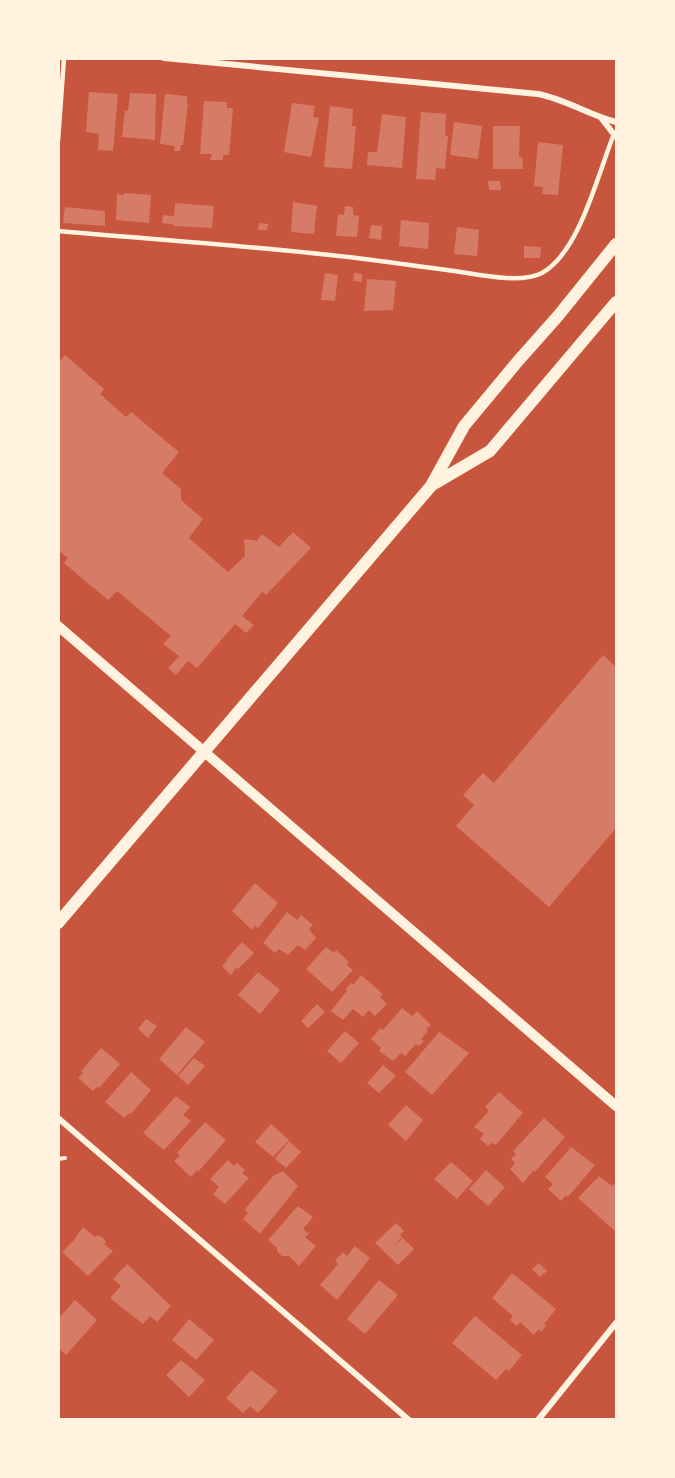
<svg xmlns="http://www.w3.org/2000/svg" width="675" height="1478" font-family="'DejaVu Sans',sans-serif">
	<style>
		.building { fill: #d67c66 }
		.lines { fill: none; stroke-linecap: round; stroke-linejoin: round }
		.path { stroke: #fff3e0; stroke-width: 4 }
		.service { stroke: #fff3e0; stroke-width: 4.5 }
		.minor { stroke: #fff3e0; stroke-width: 6 }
		.tertiary { stroke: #fff3e0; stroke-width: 10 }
		.secondary { stroke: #fff3e0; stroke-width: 12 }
	</style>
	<rect width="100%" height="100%" fill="#c8553d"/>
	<g class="building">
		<path d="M89,92l29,2 -5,57 -15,-1 1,-16 -13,-2z"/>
		<path d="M130,93l26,1 -1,46 -33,-3 3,-27 3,1z"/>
		<path d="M165,94l22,2v7h1l-5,42h-2l-1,6h-6l1,-5 -15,-2z"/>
		<path d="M204,101l23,1v6h6l-4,47h-6v5h-13l2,-6h-12z"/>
		<path d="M292,103l23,3 -2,11 6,1 -8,39 -27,-5z"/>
		<path d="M330,106l23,3 -1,17h4l-4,43 -28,-2z"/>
		<path d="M421,112l25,2 -1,21 3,1 -3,33 -9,-1 -1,12 -19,-1z"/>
		<path d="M382,114l24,3 -4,51 -35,-3 1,-13h9z"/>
		<path d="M454,122l28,4 -4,33 -28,-4z"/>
		<path d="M493,126h27l-1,31h3l1,12h-30z"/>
		<path d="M538,142l25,3 -5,50 -16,-1 1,-7 -9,-1z"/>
		<path d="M488,181h12l1,9h-12z"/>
		<path d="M124,193l27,2 -2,28 -33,-3 1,-26 7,1z"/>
		<path d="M293,202l24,4 -3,28 -23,-2z"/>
		<path d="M175,203l39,3 -2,22 -39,-2v-2l-11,-1 1,-8 11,1z"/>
		<path d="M345,206l8,1v8l6,1 -2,21 -21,-1 2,-22 6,1z"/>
		<path d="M65,207l40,4v15l-42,-3z"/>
		<path d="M401,220l28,3 -1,26 -29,-3z"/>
		<path d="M259,223l9,1 -1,6h-9z"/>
		<path d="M371,225l11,1 -1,14 -12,-2z"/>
		<path d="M457,227l22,3 -2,26 -23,-2z"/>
		<path d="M524,246l17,1 -1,11h-16z"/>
		<path d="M325,273l13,2 -3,26 -14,-1z"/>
		<path d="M354,273l8,1v8l-9,-1z"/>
		<path d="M367,279l29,2 -3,29 -29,1z"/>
		<path d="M65,355l39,34 -4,5 26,23 5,-5 48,40 -17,21 19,16v11l22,19 -14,19 39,34 17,-16 -1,-17 13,2 5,-7 17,13 14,-15 18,16 -45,47 -4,-3 -20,24 12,9 -8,8 -11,-9 -38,44 -9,-7 -12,14 -8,-7 11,-12 -16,-12 8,-8 -54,-45 -9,9 -44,-37 4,-5 -10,-8v-187z"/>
		<path d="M603,655l13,12v161l-67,79 -93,-81 18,-21 -11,-10 20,-22 11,10z"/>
		<path d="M255,883l23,20 -20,25 -3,-2 -3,4 -20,-19z"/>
		<path d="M287,912l10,8 4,-5 12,10 -4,4 7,9 -11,12 -7,-5 -10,10 -9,-6 -4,4 -12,-10z"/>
		<path d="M242,942l12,11 -16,16 -2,-1 -5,7 -9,-9 5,-5 -1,-1z"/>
		<path d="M326,947l8,6 2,-3 13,12 -3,2 7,6 -21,22 -26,-23z"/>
		<path d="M258,972l22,18 -20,24 -22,-19z"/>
		<path d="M361,975l22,19 -3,3 7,7 -12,12 -6,-6 -6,7 -10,-8 -10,11 -12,-9 16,-20 -2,-2 6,-6 2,2z"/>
		<path d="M317,1004l8,8 -17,16 -7,-7z"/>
		<path d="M402,1008l10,8 5,-5 14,14 -5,4 2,2 -7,8 3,2 -5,5 -3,-2 -11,12 -4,-3 -8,8 -14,-10 2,-3 -10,-9 10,-11 2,2z"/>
		<path d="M146,1019l11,7 -9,12 -10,-9z"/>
		<path d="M186,1027l19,15 -28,33 -18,-16z"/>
		<path d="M345,1031l14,12 -18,20 -14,-12z"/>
		<path d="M439,1032l30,21 -37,42 -27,-23z"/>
		<path d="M101,1048l19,16 -21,24 -1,-2 -5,5 -15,-13 5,-5 -2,-2z"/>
		<path d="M194,1058l11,8 -17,19 -10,-9z"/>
		<path d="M383,1065l13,11 -17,17 -12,-10z"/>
		<path d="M131,1072l20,18 -20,24 -2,-1 -5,5 -19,-16z"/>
		<path d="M499,1092l24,21 -27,32 -4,-2 -4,3 -8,-7 4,-5 -10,-7 14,-15 1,-1 -4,-4z"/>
		<path d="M176,1096l14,11 -7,8 8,6 -27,29 -21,-17z"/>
		<path d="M406,1105l17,15 -17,21 -18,-16z"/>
		<path d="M544,1118l21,19 -30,35 -1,-2 -11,13 -13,-14 5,-6 -4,-4 5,-5 -3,-3z"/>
		<path d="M205,1122l21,18 -28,32 -1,-2 -6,7 -17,-16 6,-6 -3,-2z"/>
		<path d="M271,1124l18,16 -16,17 -18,-15z"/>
		<path d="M289,1141l12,11 -15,16 -11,-9z"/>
		<path d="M571,1147l24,18 -27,32 -2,-2 -5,6 -13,-12 5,-5 -8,-7z"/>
		<path d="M228,1160l6,6 3,-3 8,7 -3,3 7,5 -24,26 -12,-10 6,-7 -9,-8z"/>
		<path d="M451,1162l22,19 -16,18 -23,-20z"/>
		<path d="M486,1170l19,17 -17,19 -19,-17z"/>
		<path d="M283,1171l15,15 -38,48 -17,-15 5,-6 -3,-4 28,-33z"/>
		<path d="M599,1176l13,10 4,-4v50l-38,-34z"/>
		<path d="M298,1206l15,11 -10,12 6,5 -4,3 11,9 -17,20 -10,-10h-7l-5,-5v-3l-9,-8z"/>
		<path d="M396,1223l8,8 -4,4 2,2 -9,10 10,-9 11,11 -16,16 -23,-22z"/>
		<path d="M83,1227l12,10 3,-2 5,3 3,4 -2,2 9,7 -25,25 -26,-24 12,-12z"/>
		<path d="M355,1246l15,12 -33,42 -17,-15 18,-21 -3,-3 8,-9 4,4z"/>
		<path d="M539,1263l8,8 -7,6 -8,-8z"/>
		<path d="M127,1264l44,42 -14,16 -7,-6 -7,8 -33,-26 11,-12 -8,-7z"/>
		<path d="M512,1273l44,36 -12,15 2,2 -5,6 -2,-3 -5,6 -14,-13 -3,4 -7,-6 3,-4 -21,-18z"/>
		<path d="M379,1280l19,15 -33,39 -18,-15z"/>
		<path d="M75,1300l22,20 -31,35 -8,-7v-29z"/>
		<path d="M475,1316l47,39 -13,16 -3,-2 -10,11 -44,-37z"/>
		<path d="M189,1319l25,21 -18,20 -24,-20z"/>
		<path d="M181,1360l24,20 -16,17 -23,-22z"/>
		<path d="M251,1370l27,21 -20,22 -8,-7 -7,7 -17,-15z"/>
	</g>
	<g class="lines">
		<path class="path" d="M58,1159l7,-1"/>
		<g class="service">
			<path d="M58,141l6,-83"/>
			<path d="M58,231c91,8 182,14 272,24 39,4 78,10 117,15 25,3 72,15 95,3 38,-21 56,-100 72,-139"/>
		</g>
		<g class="minor">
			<path d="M164,58l374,36c27,5 51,21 78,28"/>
			<path d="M602,119l14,18"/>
			<path d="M58,1118l351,302"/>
			<path d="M538,1420l78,-97"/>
		</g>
		<path class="tertiary" d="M58,626l558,480"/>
		<g class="secondary">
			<path d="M432,485l58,-34 126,-149"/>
			<path d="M58,923l373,-437 33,-60 54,-65 40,-45 58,-72"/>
		</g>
	</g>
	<rect width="675" height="1478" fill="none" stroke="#fff3e0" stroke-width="120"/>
</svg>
